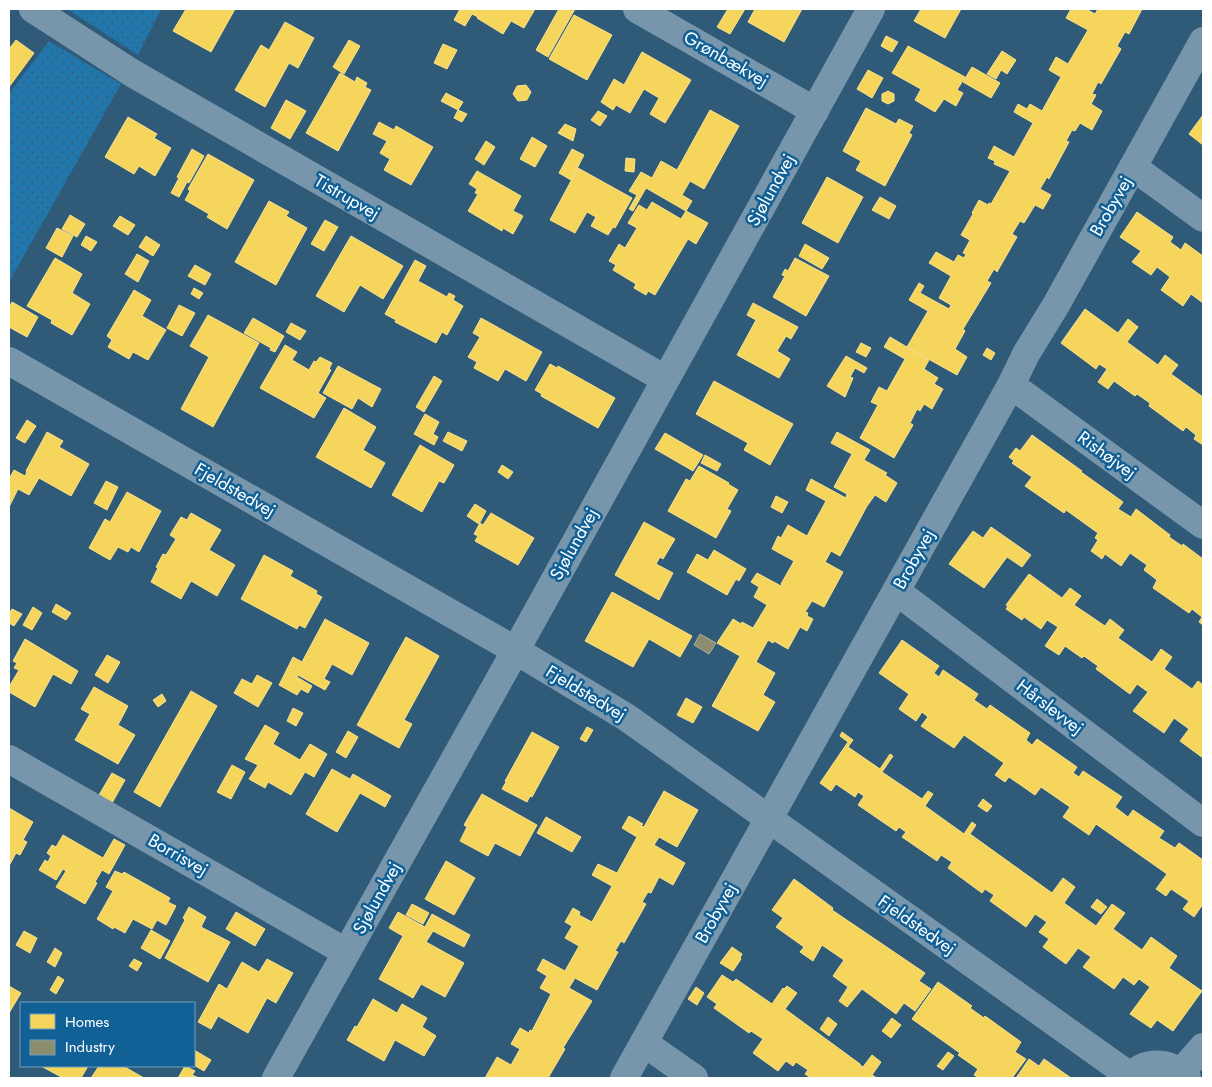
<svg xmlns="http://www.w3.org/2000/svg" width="1212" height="1087" font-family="Jost,sans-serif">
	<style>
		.grass { fill: url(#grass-dots) }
		.homes { fill: #f6d55c; stroke: #f9e28d }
		.industry { fill: #8c8c6e; stroke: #aeae9a }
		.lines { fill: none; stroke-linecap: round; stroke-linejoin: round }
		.minor { stroke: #7896ab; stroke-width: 28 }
		.labels { text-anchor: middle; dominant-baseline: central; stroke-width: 5; stroke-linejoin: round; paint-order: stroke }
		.street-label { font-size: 18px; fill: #fff; stroke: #116096 }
	</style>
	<defs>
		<pattern id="grass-dots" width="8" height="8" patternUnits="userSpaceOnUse" patternTransform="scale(1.25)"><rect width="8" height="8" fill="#2176ab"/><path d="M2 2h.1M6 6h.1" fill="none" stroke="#395f77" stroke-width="1.8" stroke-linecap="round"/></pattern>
	</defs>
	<rect width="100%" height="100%" fill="#2f5a78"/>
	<g class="grass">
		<path d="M67,9h94l-23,46z"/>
		<path d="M49,41l72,43 -112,198v-188z"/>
	</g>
	<g class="homes">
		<path d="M186,9h49l-24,43 -38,-21z"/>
		<path d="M460,9h75l-11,19 -13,-7 -8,13 -26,-16 1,-1 -6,-3 -7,12 -11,-6z"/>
		<path d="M559,9h16l-27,48 -12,-7z"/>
		<path d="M728,9h17l-15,25 -13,-7z"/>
		<path d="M755,9h47l-18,33 -36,-20z"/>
		<path d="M921,9h40l-16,29 -31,-17z"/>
		<path d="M1071,9h15l9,5 3,-5h44l-13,25 -4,-2 -8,14 4,3 -20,35 -3,-2 -6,12 4,1 -5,9 11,7 -10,19 -12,-7 -5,8 -3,-1 -6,11 3,1 -20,37 -2,-2 -7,12 11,6 -8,14 -8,-4 -11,18 -4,-2 -8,13 5,3 -20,35 -3,-3 -7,12 4,2 -28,46 2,2 -10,18 12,8 -10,18 -50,-28 21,-36 -19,-11 10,-17 5,3 -4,7 29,16 2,-4 -12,-7 12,-22 -22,-13 7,-11 18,10 4,-7 6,3 2,-4 -3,-1 7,-13 -9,-5 12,-21 -1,-1 7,-13 9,5 1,-2 2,1 19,-33 -16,-7 1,-3 -7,-3 6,-12 20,11 19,-34 -19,-11 4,-8 9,5 3,-5 12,7 19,-34 -12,-7 7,-13 12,7 20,-34 -22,-12z"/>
		<path d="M574,15l38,20 -25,45 -38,-21z"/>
		<path d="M285,22l29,16 -16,30 -9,-5 -24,44 -30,-17 26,-45 8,5z"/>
		<path d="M886,36l12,6 -6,10 -11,-6z"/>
		<path d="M16,40l18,13 -25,34v-38z"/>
		<path d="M349,40l11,6 -16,28 -11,-7z"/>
		<path d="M443,44l14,6 -10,19 -13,-6z"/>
		<path d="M908,46l57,31 -8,13 6,3 -7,13 -12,-7 -9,13 -20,-12 6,-11 -29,-16z"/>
		<path d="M1002,51l14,9 -9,14 -6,-4 -5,9 -9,-5z"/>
		<path d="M642,52l49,28 -26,43 -15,-9 9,-16 -15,-9 -14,24 -14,-8 -3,5 -12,-8 13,-23 10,6z"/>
		<path d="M972,67l28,16 -9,15 -28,-16z"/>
		<path d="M868,70l15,8 -11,20 -15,-9z"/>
		<path d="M340,73l15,9 2,-5 10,6 -2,4 6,3 -33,61 -32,-18z"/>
		<path d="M526,85l5,7 -4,8 -9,1 -5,-7 4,-8z"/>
		<path d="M888,91l6,3v7l-6,3 -6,-3v-7z"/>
		<path d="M446,93l17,9 -5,8 9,4 -5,8 -8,-4 4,-8 -17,-9z"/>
		<path d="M286,100l20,11 -16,28 -19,-11z"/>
		<path d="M866,108l30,16 3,-5 14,7 -4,7 3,2 -27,51 -29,-16 5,-9 -18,-10z"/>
		<path d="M710,110l29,16 -35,63 -14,-8 -8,14 10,6 -6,10 -40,-23 -13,23 -4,-2 8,-14 -8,-4 12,-19 11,6 9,-17 16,9z"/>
		<path d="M598,111l9,5 -7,10 -9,-6z"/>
		<path d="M1203,115v30l-14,-11z"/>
		<path d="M128,117l29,17 -3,4 17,10 -16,28 -16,-10 -5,8 -29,-17z"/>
		<path d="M379,122l15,8 2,-4 37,21 -22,38 -27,-15 6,-11 -10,-6 7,-12 -14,-7z"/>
		<path d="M565,124l11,5 -3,12 -15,-8z"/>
		<path d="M532,137l15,9 -12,21 -15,-8z"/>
		<path d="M486,141l9,6 -11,18 -9,-6z"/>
		<path d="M192,149l12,7 -15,27 -2,-1 -8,15 -8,-4 8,-15 -2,-1z"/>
		<path d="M572,149l12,6 -13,25 -12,-7z"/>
		<path d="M208,154l46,26 -27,49 -20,-12 2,-3 -24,-14 5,-9 -2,-2z"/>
		<path d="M626,158l9,1 -1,13 -9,-1z"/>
		<path d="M578,168l54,30 -17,30 -2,-1 -5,8 -17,-9 5,-9 -9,-5 -12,21 -25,-13z"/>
		<path d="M477,171l44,25 -8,15 10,5 -10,18 -10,-6 -1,3 -34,-20 10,-17 -3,-1 2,-4 -8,-5z"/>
		<path d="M827,177l36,20 -25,46 -36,-20z"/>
		<path d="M880,197l16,9 -7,13 -17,-9z"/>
		<path d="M269,201l20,11 -3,4 21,12 -31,57 -41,-23z"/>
		<path d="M652,202l29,17 5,-8 22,12 -12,21 -8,-5 -33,56 -7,-4 -2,4 -12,-7 2,-4 -23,-14 3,-5 -7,-4 10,-17 6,4 12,-20 -9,-5 11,-18 8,5z"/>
		<path d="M1137,212l36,25 -3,5 11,8 4,-7 18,13v47l-12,-9 -8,12 -22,-16 9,-13 -13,-10 -6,8 -19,-13 9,-11 -21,-14z"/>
		<path d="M70,215l15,9 -8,13 -15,-8z"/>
		<path d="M120,216l15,9 -7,10 -15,-9z"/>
		<path d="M325,220l13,7 -14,24 -13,-7z"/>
		<path d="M57,228l16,8 -11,21 -16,-9z"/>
		<path d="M86,236l11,6 -6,9 -10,-6z"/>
		<path d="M146,236l14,9 -7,11 -14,-9z"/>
		<path d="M351,236l52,30 -20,33 -23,-14 -16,27 -28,-16z"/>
		<path d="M805,244l24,14 -7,11 -23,-13z"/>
		<path d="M137,254l12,7 -11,21 -13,-8z"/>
		<path d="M55,258l27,16 -10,19 18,11 -18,31 -21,-12 1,-3 -25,-14z"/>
		<path d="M795,258l34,18 -23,40 -33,-19 12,-21 -3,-1 3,-6 3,2z"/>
		<path d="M415,260l11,6 -8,15 29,16 2,-4 6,3 -2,4 10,6 -16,29 -5,-3 -6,11 -41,-21 1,-2 -11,-6z"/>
		<path d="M195,265l16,9 -6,11 -17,-9z"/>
		<path d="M194,288l9,5 -4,6 -8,-5z"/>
		<path d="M134,290l17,10 -9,16 24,14 -18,30 -15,-8 -4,7 -21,-12 4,-7 -5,-4z"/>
		<path d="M12,302l26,15 -11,20 -18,-10v-19z"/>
		<path d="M753,303l45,24 -7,12 -5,-3 -9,15 13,8 -11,19 -42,-23 19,-35 -9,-5z"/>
		<path d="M179,305l16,8 -13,23 -15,-8z"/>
		<path d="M1085,309l33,24 10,-14 10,8 -11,15 31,23 7,-10 13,10 -7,9 32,23v48l-9,-6 2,-4 -10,-8 -3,4 -34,-25 1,-3 -13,-9 -2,2 -21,-15 -6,8 -10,-7 9,-13 -8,-5 -3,5 -35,-26z"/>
		<path d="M208,315l51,28 -46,84 -32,-18 28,-52 -19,-11z"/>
		<path d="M253,318l31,18 -9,16 -5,-2 1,-2 -27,-15z"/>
		<path d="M481,318l61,34 -16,29 -21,-12 -7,12 -24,-13 3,-6 -9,-5 12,-20 -7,-4z"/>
		<path d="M291,323l15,8 -6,9 -14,-8z"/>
		<path d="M890,337l39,23 -5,9 14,9 -4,6 9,5 -11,20 -8,-5 -4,7 -3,-2 -7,14 3,2 -19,33 -34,-20 18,-33 -7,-3 8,-15 8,4 18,-32 -21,-12z"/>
		<path d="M861,343l10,5 -5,9 -10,-5z"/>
		<path d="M285,345l12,7 -5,8 17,10 5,-9 2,1 4,-5 12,6 -3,6 2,1 -13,23 8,5 -12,20 -54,-30z"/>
		<path d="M987,348l8,5 -4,7 -8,-5z"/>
		<path d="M846,356l21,12 -3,5 -9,-5 -5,9 3,1 -8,19 -18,-11z"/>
		<path d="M550,364l7,4 1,-2 57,32 -17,30 -57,-32 1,-2 -7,-4z"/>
		<path d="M338,366l43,23 -9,18 -14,-9 -6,11 -29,-16z"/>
		<path d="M434,376l8,5 -18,31 -8,-5z"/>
		<path d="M714,381l79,43 -23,41 -26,-15 4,-7 -52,-29z"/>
		<path d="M344,408l32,19 -13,23 22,13 -14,25 -55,-31z"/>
		<path d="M425,414l14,8 -6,12 5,3 -4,8 -20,-11z"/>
		<path d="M27,420l9,6 -11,17 -9,-5z"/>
		<path d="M47,432l16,9 -4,6 30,17 -18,32 -32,-18 -10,17 -11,-6 -9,18v-28l5,-9 11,6 2,-4 -1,-1z"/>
		<path d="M448,432l19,9 -5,10 -19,-10z"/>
		<path d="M837,432l33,18 -6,10 23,13 -2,2 12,8 -11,19 -11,-7 -8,11 -27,50 -9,-5 -6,11 18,10 -19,35 -12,-6 -7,11 3,1 -1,3 6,3 -6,12 -7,-4 -12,22 -14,-8 -1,2 -5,-3 -12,22 19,11 -12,22 12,7 -17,29 -46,-25 28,-50 -23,-13 16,-24 8,5 1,-2 11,6 14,-23 -13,-8 5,-10 -8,-5 6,-9 24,13 1,-2h-1l13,-23 -22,-12 6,-13 3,2 7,-13 19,11 19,-35 -20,-11 5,-11 35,19 1,-4 -13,-7 18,-33 -21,-11z"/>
		<path d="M665,433l38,22 -10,16 -38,-22z"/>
		<path d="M1032,435l50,36 -1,1 42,30 -5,7 13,8 5,-8 34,26 -1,2 13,9 1,-2 20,15v66l-4,-3 3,-5 -10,-8 -3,4 -36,-25 4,-8 -13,-10 3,-5 -17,-12 -9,13 -16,-12 -3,5 -11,-8 7,-11 -3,-2 3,-5 -32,-23 -2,3 -39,-27 7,-9 -20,-14 2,-2 -5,-4 7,-9 4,3z"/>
		<path d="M420,445l34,20 -10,18 -5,-2 -17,31 -30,-17z"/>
		<path d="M705,455l16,9 -4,7 -16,-8z"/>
		<path d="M502,465l11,7 -5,7 -10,-7z"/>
		<path d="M699,466l30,17 -1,1 10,6 -11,19 4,2 -15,27 -48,-27 18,-32 4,2z"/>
		<path d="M106,481l12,6 -11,23 -13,-7z"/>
		<path d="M127,492l34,19 -22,41 -8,-5 -3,5 -10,-5 -8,13 -21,-12 16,-29 5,3z"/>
		<path d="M776,496l12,6 -6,11 -11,-6z"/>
		<path d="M475,504l11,7 -7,13 -12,-8z"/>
		<path d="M191,513l30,17 -12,20 26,15 -18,31 -26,-15 -10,18 -30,-17 7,-14 -2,-1 7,-13 3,1 10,-16 -6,-4 11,-18 6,3z"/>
		<path d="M491,513l43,25 -16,27 -43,-24 3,-5 -4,-2 6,-11 3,2z"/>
		<path d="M644,522l31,17 -12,20 -3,-2 -4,7 17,9 -14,27 -44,-25z"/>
		<path d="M991,527l40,28 -9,12 -15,-10 -23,31 -35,-24 24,-33 10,7z"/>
		<path d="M714,550l32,19 -7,12 -3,-2 -9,16 -40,-23 10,-18 11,6z"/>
		<path d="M264,555l29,16 -3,5 27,15 -1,3 6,3 -17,31 -6,-3 -2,4 -56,-30z"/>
		<path d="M1029,574l33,24 8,-10 11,8 -7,9 31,21 5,-7 14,11 -6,8 34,24 9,-13 11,8 -8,12 28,20 6,-8 5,4v73l-23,-17 9,-12 -15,-11 -10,15 -31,-22 15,-19 -11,-8 -7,10 -34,-25 2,-3 -14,-10 -2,2 -17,-12 -6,9 -14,-9 13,-19 -11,-7 -6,9 -17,-12 -2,3 -16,-11 2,-3 -2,-1z"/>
		<path d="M612,592l80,44 -12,21 -31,-18 -16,28 -48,-26z"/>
		<path d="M56,604l15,9 -5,7 -14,-8z"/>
		<path d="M33,607l9,6 -10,17 -9,-5z"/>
		<path d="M12,609l10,5 -8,12 -5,-3v-9z"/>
		<path d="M325,619l44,24 -17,32 -20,-11 -8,15 6,3 -5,8 -27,-15 -1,2 15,9 -4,7 -7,-4 -4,6 -18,-10 14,-28 9,5z"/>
		<path d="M406,637l33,19 -35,64 8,4 -13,24 -42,-23z"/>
		<path d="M25,639l53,32 -7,13 -18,-10 -18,33 -26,-15v-5l10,-17 -5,-2 3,-5 -4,-2z"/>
		<path d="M902,640l37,26 -5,7 5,4 4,-7 35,24 -4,6 13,9 3,-4 40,28 -4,7 6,5 5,-6 40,28 -4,6 6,4 4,-6 39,26 -7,10 13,10 5,-7 31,21 -5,7 16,10 4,-5 24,17v44l-9,13 -11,-8 6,-8 -18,-12 -5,7 -10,-7 11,-15 -71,-50 -7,11 -26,-18 7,-10 -29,-20 -6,8 -26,-18 -4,5 -10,-7 9,-12 -40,-28 -10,13 -33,-22 7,-9 -6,-5 -6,9 -17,-12 10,-15 -30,-21z"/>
		<path d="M107,655l13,7 -12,21 -13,-8z"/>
		<path d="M257,675l15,8 -14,24 -24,-14 8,-14 10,5z"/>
		<path d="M94,687l34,19 -10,19 17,10 -17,29 -43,-24 15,-26 -9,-5z"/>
		<path d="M191,691l26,15 -57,101 -26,-15z"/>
		<path d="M162,694l4,7 -8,6 -5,-7z"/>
		<path d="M686,698l16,9 -9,16 -16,-8z"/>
		<path d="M293,708l10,5 -7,13 -9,-5z"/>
		<path d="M265,725l14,8 -6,11 27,16 10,-16 17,10 -13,23 -9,-5 -14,23 -23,-13 -3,6 -16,-9 9,-14 -13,-6z"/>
		<path d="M587,727l6,3 -7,12 -6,-3z"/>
		<path d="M348,731l10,6 -12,21 -10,-6z"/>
		<path d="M532,732l27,15 -27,50 -2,-1 -3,6 -25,-13 4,-7 -1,-1z"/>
		<path d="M842,732l11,8 -5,7 32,22 10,-15 3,2 -11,16 40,27 6,-8 5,3 -8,12 39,28 8,-12 4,3 -6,9 82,59 11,-15 12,9 -11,16 32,23 16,-22 13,9 -12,16 29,21 9,-13 26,19 -8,12 33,23 -29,40 -16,-11 -6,8 -21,-14 20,-27 -11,-8 -5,6 -11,-8 -9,12 -31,-22 8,-10 -13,-9 -12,16 -23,-17 6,-8 -10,-7 8,-10 -12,-8 -9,13 -36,-26 4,-6 -9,-6 -3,4 -34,-25 4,-6 -11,-7 -4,6 -35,-24 4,-5 -7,-5 -3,4 -38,-26 6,-9 -6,-4 -3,5 -19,-13 -5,7 -11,-8 28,-41 -8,-6z"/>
		<path d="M232,765l13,7 -14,27 -14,-7z"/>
		<path d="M332,769l18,10 3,-5 38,22 -6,11 -25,-14 -23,39 -31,-18z"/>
		<path d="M112,773l13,7 -13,23 -13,-8z"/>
		<path d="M664,791l34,19 -21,37 -18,-10 -5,8 31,18 -12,22 -14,-8 -8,16 -3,-1 -6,10 4,2 -22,39 -3,-2 -6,10 3,1 -21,38 -22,-12 -6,10 23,13 -29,47 2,1 -17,29h-63l12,-21 14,8 9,-16 -9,-5 9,-16 9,5 1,-3 2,1 19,-37 -11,-6 7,-12 -10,-6 6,-11 22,12 14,-25 -14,-8 7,-12 -7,-4 8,-14 7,4 -1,3 13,7 20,-36 -20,-11 6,-11 19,9 20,-36 -15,-9 7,-12 14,8 -2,2 3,1z"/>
		<path d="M482,794l55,31 -17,31 -25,-13 -7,13 -28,-15 7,-14 -3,-2z"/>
		<path d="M983,799l9,7 -5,6 -9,-6z"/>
		<path d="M9,808l24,14 -10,18 4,2 -7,13 -4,-2 -7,13z"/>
		<path d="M546,817l35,20 -9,15 -35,-19z"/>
		<path d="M63,835l40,23 11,-19 11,6 -16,29 -7,-4 -7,12 2,1 -12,21 -29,-17 10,-16 -3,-2 -7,11 -17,-10 6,-10 3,2 3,-6 -4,-3 5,-8 4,2z"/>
		<path d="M446,861l29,17 -21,37 -29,-16z"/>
		<path d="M115,871l7,3 2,-2 46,26 -2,4 8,4 -10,19 -9,-5 -5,9 -19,-10 -8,14 -11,-6 -1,2 -16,-10 16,-28 -7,-4z"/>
		<path d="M794,879l39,29 -1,2 93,63 -6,8 12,8 -16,22 -11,-8 -8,11 -34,-25 -15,18 -8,-6 9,-14 -15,-11 11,-16 -22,-15 -9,16 -13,-9 4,-5 -28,-20 7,-9 -11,-8z"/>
		<path d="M1097,899l10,8 -6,7 -10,-7z"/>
		<path d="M412,904l17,9 -6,11 -17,-9z"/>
		<path d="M189,907l17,10 -5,10 29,15 -22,40 -43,-24 20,-38 -2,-2z"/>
		<path d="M236,912l29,17 -10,17 -29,-17z"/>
		<path d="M398,912l27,15 7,-13 38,21 -6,12 -31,-16 -7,11 38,21 -19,34 -24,-13 -8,14 -34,-19 24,-43 -14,-8z"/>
		<path d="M151,930l19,11 -10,18 -19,-11z"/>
		<path d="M24,931l13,7 -7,15 -14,-8z"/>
		<path d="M732,947l10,7 -2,4 1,1 -8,12 -13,-8z"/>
		<path d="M55,948l7,5 -7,14 -8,-5z"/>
		<path d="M134,959l8,4 -5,8 -8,-5z"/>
		<path d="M267,959l26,14 -17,30 -9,-5 -19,35 -30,-17 -7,13 -13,-7 21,-38 8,5 15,-27 17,10z"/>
		<path d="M722,975l11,7 3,-3 36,25 11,-16 1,1 3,-3 10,7 -12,16 75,55v1l3,2 9,-12 9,7 -9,13 5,3h-66l-6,-4 3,-4 -12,-8 -3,4 -7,-5 -8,10 -25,-18 10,-14 -12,-8 -2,2 -35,-25 3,-4 -10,-7z"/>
		<path d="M58,976l6,4 -8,14 -6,-4z"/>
		<path d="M938,982l34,24 -2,2 14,10 1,-2 36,26 -6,10 11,7 -14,19h-33l-5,-3 4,-6 -20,-14 2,-2 -48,-34z"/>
		<path d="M9,986l12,7 -12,20z"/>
		<path d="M696,987l8,6 -7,12 -9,-6z"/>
		<path d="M373,999l24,14 5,-9 25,14 -5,9 14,9 -12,20 -29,-16 -11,21 -37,-21 8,-14 2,1z"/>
		<path d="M828,1017l9,7 -8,12 -9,-7z"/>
		<path d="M892,1018l9,7 -10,13 -9,-7z"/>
		<path d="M194,1050l17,10 -7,11 -10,-6z"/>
		<path d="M948,1052l6,4 -11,14 -6,-4z"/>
		<path d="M1029,1059l10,7 5,-7 27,19h-55z"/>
		<path d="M41,1066h47l-7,12h-10l-4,-2 -1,2h-3z"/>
		<path d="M99,1066h24l21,12h-53z"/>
		<path d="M185,1066l10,5 -3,4 7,3h-21z"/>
	</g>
	<path class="industry" d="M700,634l16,9 -7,11 -15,-9z"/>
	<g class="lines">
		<g class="minor">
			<path d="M33,9l99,64 533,306"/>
			<path d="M637,9l178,102"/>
			<path d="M1133,167l70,51"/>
			<path d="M9,361l506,289 111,67 504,359"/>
			<path d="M1011,385l192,140"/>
			<path d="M896,591l307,232"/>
			<path d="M9,759l337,193"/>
			<path d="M644,1043l50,35"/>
			<path d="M1181,1072l22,-25"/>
			<path d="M276,1078l246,-439 349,-630"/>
			<path d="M624,1078l387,-693 15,-31 30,-49 147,-264"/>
			<path d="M1129,1078c16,-19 41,-17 58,0"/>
		</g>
	</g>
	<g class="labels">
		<g class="street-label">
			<text transform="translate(726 59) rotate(30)">Grønbækvej</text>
			<text transform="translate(771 190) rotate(-61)">Sjølundvej</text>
			<text transform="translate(347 197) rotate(30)">Tistrupvej</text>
			<text transform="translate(1111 206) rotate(-60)">Brobyvej</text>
			<text transform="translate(1107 455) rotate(36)">Rishøjvej</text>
			<text transform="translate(235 490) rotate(30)">Fjeldstedvej</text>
			<text transform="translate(574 544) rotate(-61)">Sjølundvej</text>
			<text transform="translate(914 559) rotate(-61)">Brobyvej</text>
			<text transform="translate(586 693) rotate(31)">Fjeldstedvej</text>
			<text transform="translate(1050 707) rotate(37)">Hårslevvej</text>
			<text transform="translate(178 855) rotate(30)">Borrisvej</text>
			<text transform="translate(377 898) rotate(-61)">Sjølundvej</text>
			<text transform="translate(716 913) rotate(-61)">Brobyvej</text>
			<text transform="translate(917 925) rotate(35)">Fjeldstedvej</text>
		</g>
	</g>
	<rect width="1212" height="1087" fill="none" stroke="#ffffff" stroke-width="20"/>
	<rect x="20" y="1002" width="175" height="65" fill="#116096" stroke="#70a0c0"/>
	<rect x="30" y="1014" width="25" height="15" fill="#f6d55c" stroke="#70a0c0"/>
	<text x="65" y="1027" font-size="15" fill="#ffffff">Homes</text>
	<rect x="30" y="1040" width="25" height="15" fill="#8c8c6e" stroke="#70a0c0"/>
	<text x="65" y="1052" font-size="15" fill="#ffffff">Industry</text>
</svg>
